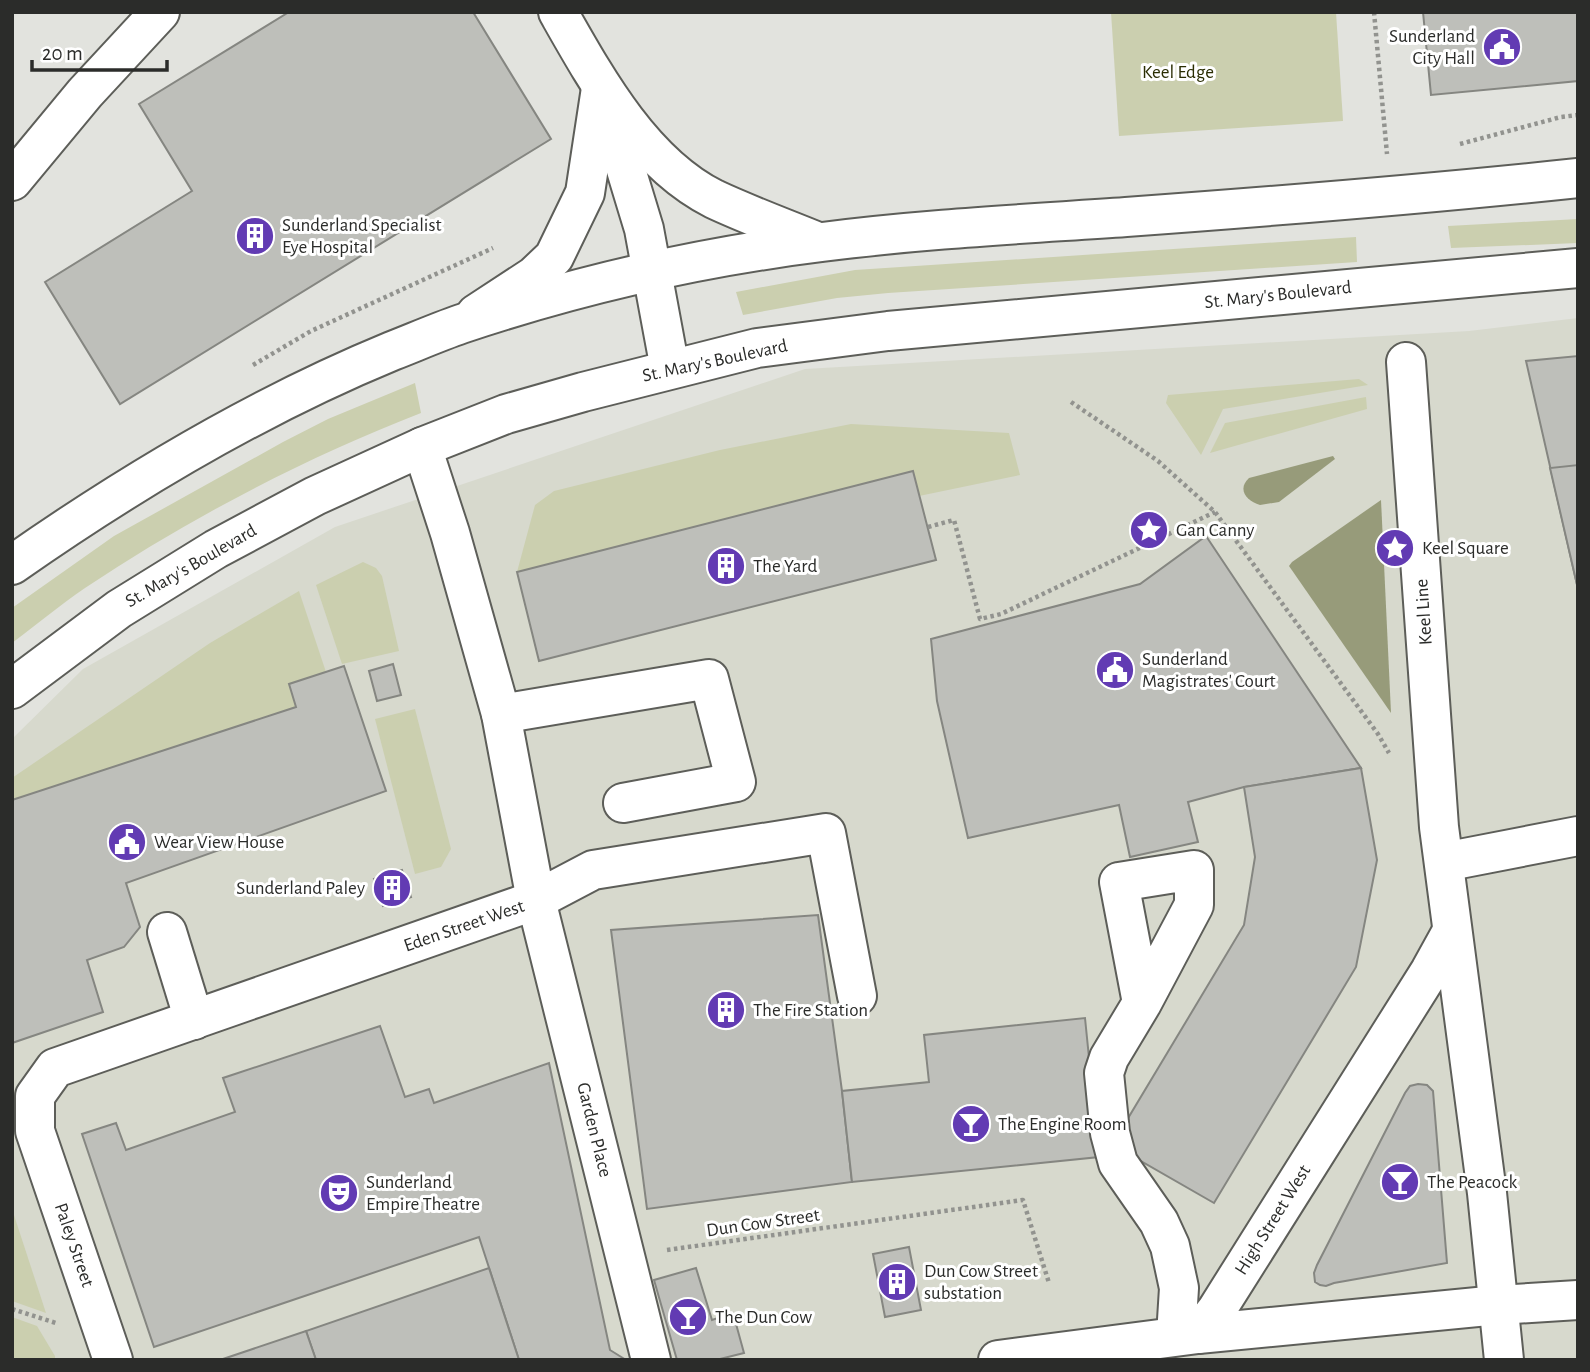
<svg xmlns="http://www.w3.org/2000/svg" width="1590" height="1372" font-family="'Alegreya Sans',sans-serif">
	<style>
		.built { fill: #d7d9cd }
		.green { fill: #cbcfaf }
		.water { fill: #979b7a }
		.building { fill: #bebfba; stroke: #858681; stroke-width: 2 }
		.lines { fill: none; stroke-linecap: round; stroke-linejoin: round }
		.minor-casing { stroke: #5d5e59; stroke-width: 42 }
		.highway-casing { stroke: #5d5e59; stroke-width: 42 }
		.path { stroke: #92938f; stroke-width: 4.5; stroke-dasharray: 3.5 3.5; stroke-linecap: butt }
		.minor { stroke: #fff; stroke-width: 38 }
		.highway { stroke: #fff; stroke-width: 38 }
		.labels { text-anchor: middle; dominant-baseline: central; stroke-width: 6; stroke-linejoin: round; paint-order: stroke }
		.poi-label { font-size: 19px; fill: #2b2c2a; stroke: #fff; text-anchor: start }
		.park-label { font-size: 19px; fill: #2a2d02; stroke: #fff }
		.street-label { font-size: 19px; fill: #2b2c2a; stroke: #fff }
	</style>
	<rect width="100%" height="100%" fill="#e2e3de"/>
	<path class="built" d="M1578,318v1042h-1566v-621l71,-70 252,-142 470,-158 664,-38z"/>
	<g class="green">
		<path d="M1111,12h225l7,109 -224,15z"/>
		<path d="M1578,219v24l-127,5 -3,-22z"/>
		<path d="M1356,237l1,25 -469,31 -51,5 -94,17 -7,-23 119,-22z"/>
		<path d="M1359,379l9,6 -145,24 -22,46 -35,-52 2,-8z"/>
		<path d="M415,383l6,30c-118,46 -231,105 -336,175 -25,17 -49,37 -73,55v-35l102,-72 169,-94 45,-23z"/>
		<path d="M1366,397l1,12 -157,44 15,-30z"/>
		<path d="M851,424l158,9 11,42 -101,21 -6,-25 -396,101 18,-67 19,-14 166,-41z"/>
		<path d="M363,562l13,6 6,8 17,75 -57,13 -26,-79z"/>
		<path d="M299,591l27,81 -37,12 7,23 -284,93v-22l198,-135z"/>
		<path d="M415,709l36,140 -10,18 -26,7 -40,-155z"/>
		<path d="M12,1209l34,104 -34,-12z"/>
		<path d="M12,1317l25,9 18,30v4h-43z"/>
	</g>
	<g class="water">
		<path d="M1333,456l2,3 -56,43 -19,3c-14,-4 -23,-16 -11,-27z"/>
		<path d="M1381,500l10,213 -102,-147 3,-4z"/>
	</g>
	<g class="building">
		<path d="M289,12h184l78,127 -431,265 -75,-122 147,-91 -53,-87z"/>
		<path d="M1423,12h155v69l-147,14z"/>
		<path d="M1578,356v233l-52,-228z"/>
		<path d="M1578,465v124l-28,-121z"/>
		<path d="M913,471l23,89 -397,101 -22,-89z"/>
		<path d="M1206,536l155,232 -117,19 -56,15 10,40 -68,15 -11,-52 -151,33 -31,-137 -6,-62 209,-55z"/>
		<path d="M393,664l8,31 -24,6 -8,-30z"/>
		<path d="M344,666l42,125 -260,92 14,44 -16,20 -37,13 16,52 -91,31v-243l284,-93 -7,-23z"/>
		<path d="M1361,768l16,92 -21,107 -142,236 -87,-50 -6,-23 123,-205 11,-68 -11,-70z"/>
		<path d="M402,870l9,27 -28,9 -9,-27z"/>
		<path d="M818,915l24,176 10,91 -205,27 -36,-279z"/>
		<path d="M1085,1018l14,139 -247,25 -10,-91 87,-9 -5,-47z"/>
		<path d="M380,1026l25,71 24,-8 5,14 115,-40 61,287 16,10h-107l-40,-123 -325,110 -72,-213 34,-11 10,27 109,-38 -12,-34z"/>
		<path d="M1418,1084l9,1 6,6 14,172 -113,20 -8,3 -6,-1 -5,-3 -1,-9 3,-8 88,-172 5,-7z"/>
		<path d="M909,1247l12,63 -36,7 -12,-63z"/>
		<path d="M489,1268l30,92h-203l-10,-29z"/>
		<path d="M696,1268l16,52 21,-7 11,40 -28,7h-39l-23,-80z"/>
		<path d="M306,1331l10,29h-96z"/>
	</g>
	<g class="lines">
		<g class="minor-casing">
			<g id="minor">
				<path d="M558,12c38,67 84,151 156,187 34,16 70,29 104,43"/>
				<path d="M607,107l37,122 26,140"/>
				<path d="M12,181l73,-88 75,-81"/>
				<path d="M476,314l58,-38 20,-19 31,-64 16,-105"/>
				<path d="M1406,362l33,465 48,366 17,167"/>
				<path d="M422,447l28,86 51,181 35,186 115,460"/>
				<path d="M501,714l208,-35 27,103 -113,21"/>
				<path d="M1444,862l134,-26"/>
				<path d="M167,932l27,88"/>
				<path d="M1142,1003l-23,-121 75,-12v35l-52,98 -33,55 -5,15 6,60 8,30 41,59 11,24 9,42 -3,48"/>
				<path d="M1198,1334l18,-23 214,-340 21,-38"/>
				<path d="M113,1360l-78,-229v-35l20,-28 481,-168 57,-30 233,-37 31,163"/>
				<path d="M998,1360l200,-26 300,-29 80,-5"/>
			</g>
		</g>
		<g class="highway-casing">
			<g id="highway">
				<path d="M12,565c120,-84 244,-158 380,-214 23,-9 46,-19 69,-27 117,-39 239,-67 361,-82 101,-13 203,-18 304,-25 151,-11 301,-23 452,-39"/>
				<path d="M12,689l107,-80 97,-60 99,-53 107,-49 84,-33 77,-22 174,-44 131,-17 690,-63"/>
			</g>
		</g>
		<g class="path">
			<path d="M1374,12l13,142"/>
			<path d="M1460,144l101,-27 17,-2"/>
			<path d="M253,365l58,-34 182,-83"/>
			<path d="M1071,402l87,59 57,51 163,222 11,19"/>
			<path d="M928,527l26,-7 26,99 21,-5 214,-102"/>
			<path d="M667,1250l356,-50 26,83"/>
			<path d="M12,1309l44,14"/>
		</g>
		<use href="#minor" class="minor"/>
		<use href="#highway" class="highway"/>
	</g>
	<defs>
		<g id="civic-disc" transform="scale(2.0125)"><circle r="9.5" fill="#623bb3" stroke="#fff"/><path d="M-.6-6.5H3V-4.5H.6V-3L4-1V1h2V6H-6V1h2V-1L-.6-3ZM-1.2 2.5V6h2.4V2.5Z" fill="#fff"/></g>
		<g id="building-disc" transform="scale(2.0125)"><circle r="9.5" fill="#623bb3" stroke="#fff"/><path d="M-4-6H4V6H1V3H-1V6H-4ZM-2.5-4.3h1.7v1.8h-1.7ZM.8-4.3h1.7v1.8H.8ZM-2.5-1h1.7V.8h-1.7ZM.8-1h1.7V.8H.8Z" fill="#fff"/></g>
		<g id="sight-disc" transform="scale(2.0125)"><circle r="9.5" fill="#623bb3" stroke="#fff"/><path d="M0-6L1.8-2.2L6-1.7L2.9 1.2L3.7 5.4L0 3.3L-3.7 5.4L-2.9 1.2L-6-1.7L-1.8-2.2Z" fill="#fff"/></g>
		<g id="bar-disc" transform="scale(2.0125)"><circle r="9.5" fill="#623bb3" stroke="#fff"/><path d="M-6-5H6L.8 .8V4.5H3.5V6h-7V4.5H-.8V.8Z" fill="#fff"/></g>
		<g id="theatre-disc" transform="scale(2.0125)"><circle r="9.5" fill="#623bb3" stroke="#fff"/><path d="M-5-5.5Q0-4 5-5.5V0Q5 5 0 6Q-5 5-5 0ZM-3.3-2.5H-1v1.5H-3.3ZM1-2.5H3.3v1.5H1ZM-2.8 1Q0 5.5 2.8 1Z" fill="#fff"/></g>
	</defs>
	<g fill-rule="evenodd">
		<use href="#civic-disc" x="1502" y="47"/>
		<use href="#building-disc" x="255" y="236"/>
		<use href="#sight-disc" x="1149" y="530"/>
		<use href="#sight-disc" x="1395" y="548"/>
		<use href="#building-disc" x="726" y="566"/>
		<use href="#civic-disc" x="1115" y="670"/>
		<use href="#civic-disc" x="127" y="842"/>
		<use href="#building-disc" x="392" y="888"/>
		<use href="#building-disc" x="726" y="1010"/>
		<use href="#bar-disc" x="971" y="1124"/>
		<use href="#bar-disc" x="1400" y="1182"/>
		<use href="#theatre-disc" x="339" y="1193"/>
		<use href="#building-disc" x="897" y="1282"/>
		<use href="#bar-disc" x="688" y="1317"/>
	</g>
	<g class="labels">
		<g class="poi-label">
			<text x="1475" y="36" text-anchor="end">Sunderland<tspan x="1475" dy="22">City Hall</tspan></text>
			<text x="282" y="225">Sunderland Specialist<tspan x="282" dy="22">Eye Hospital</tspan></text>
			<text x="1176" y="530">Gan Canny</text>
			<text x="1422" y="548">Keel Square</text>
			<text x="753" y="566">The Yard</text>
			<text x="1142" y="659">Sunderland<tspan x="1142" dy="22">Magistrates' Court</tspan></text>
			<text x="154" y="842">Wear View House</text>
			<text x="365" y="888" text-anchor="end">Sunderland Paley</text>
			<text x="753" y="1010">The Fire Station</text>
			<text x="998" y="1124">The Engine Room</text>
			<text x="366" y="1182">Sunderland<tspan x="366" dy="22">Empire Theatre</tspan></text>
			<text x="1427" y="1182">The Peacock</text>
			<text x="924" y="1271">Dun Cow Street<tspan x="924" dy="22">substation</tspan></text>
			<text x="715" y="1317">The Dun Cow</text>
		</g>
		<g class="park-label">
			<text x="1178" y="72">Keel Edge</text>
		</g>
		<g class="street-label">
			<text transform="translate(1278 295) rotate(-6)">St. Mary's Boulevard</text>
			<text transform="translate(715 361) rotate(-12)">St. Mary's Boulevard</text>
			<text transform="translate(191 566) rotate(-30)">St. Mary's Boulevard</text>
			<text transform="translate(1424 612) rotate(-94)">Keel Line</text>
			<text transform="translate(464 926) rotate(-19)">Eden Street West</text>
			<text transform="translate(594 1130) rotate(76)">Garden Place</text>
			<text transform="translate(1273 1220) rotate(-58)">High Street West</text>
			<text transform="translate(763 1223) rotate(-8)">Dun Cow Street</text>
			<text transform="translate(74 1245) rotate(71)">Paley Street</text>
		</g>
	</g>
	<rect width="1590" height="1372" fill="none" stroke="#2b2c2a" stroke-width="28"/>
	<path d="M32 60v10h135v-10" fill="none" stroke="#2b2c2a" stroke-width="3.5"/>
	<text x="42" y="60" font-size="21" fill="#2b2c2a" stroke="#ffffff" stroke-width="5" paint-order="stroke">20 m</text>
</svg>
